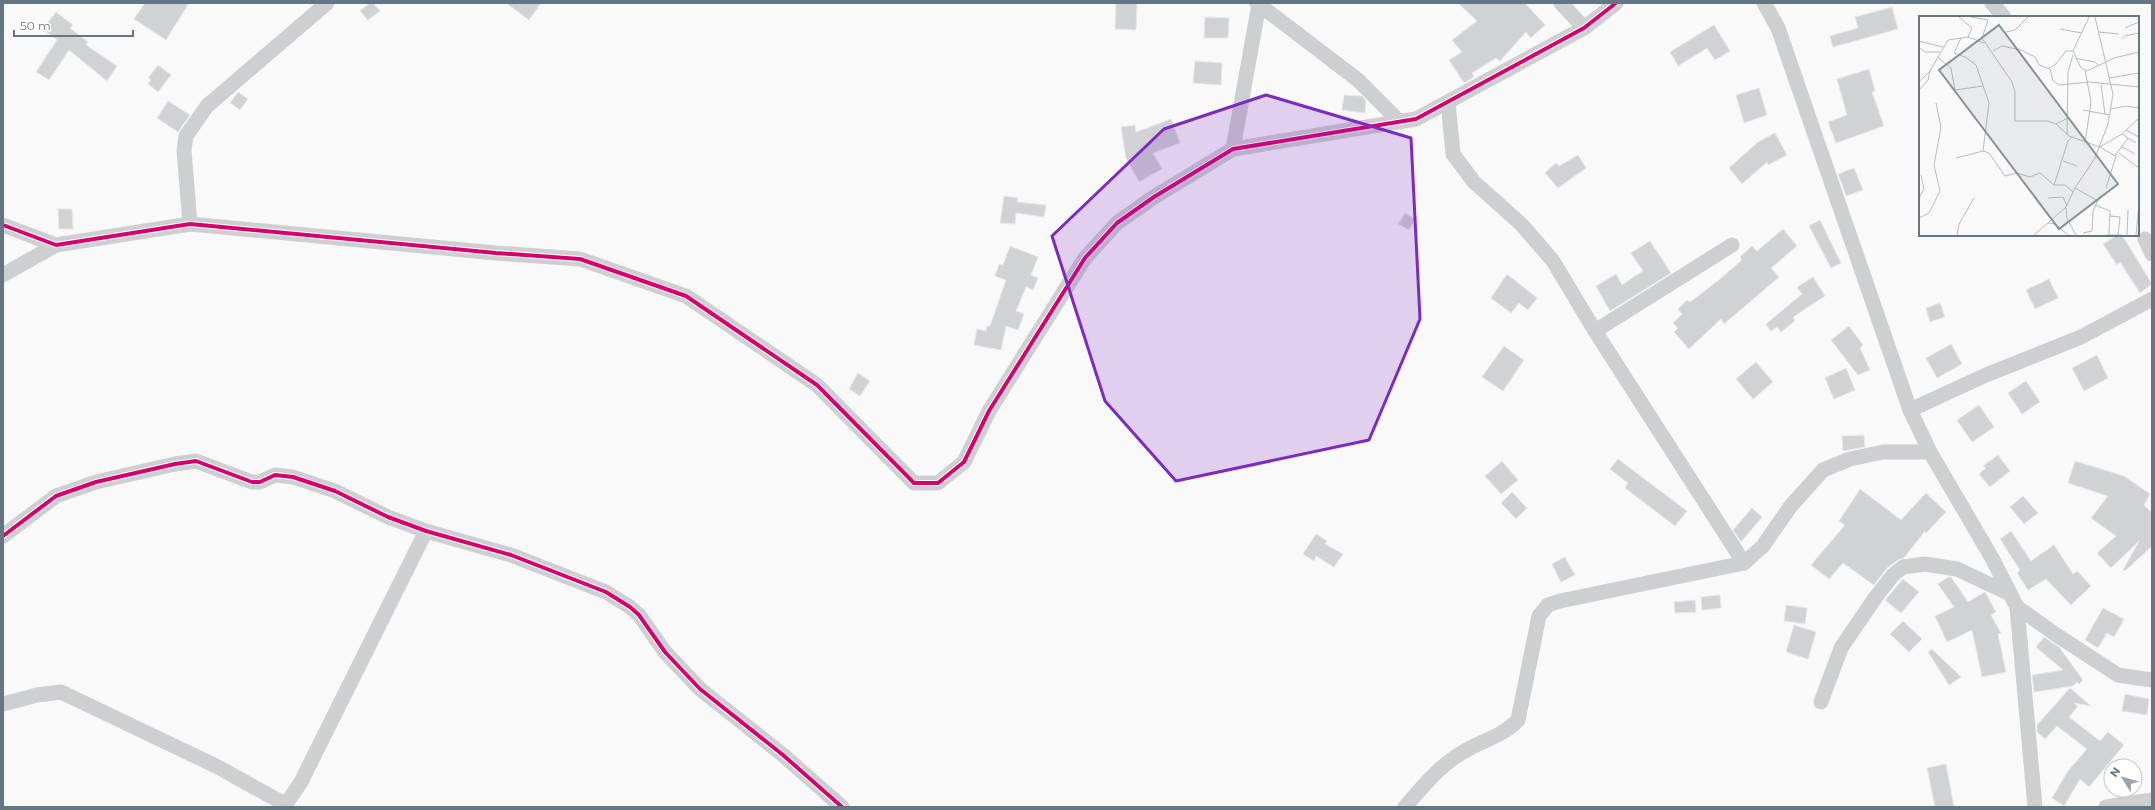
<svg xmlns="http://www.w3.org/2000/svg" width="2155" height="810" font-family="Montserrat,sans-serif">
	<style>
		.building { fill: #d0d2d3; stroke: #e8e8e8 }
		.lines { fill: none; stroke-linecap: round; stroke-linejoin: round }
		.minor { stroke: #cecfd0; stroke-width: 15 }
		.cycleway-casing { stroke: #fff; stroke-width: 6 }
		.cycleway { stroke: #d6006c; stroke-width: 4 }
		.marked { fill: #7b2cbf; fill-opacity: 0.2; stroke: #7b2cbf; stroke-width: 3; stroke-linejoin: round }
		.inset-road { fill: none; stroke: #b5bdc3; stroke-width: 1 }
		.view { fill: #84929c; fill-opacity: 0.15; stroke: #84929c; stroke-width: 2 }
		.inset-edge { fill: none; stroke: #657683; stroke-width: 2 }
	</style>
	<rect width="100%" height="100%" fill="#f9f9f9"/>
	<g class="building">
		<path d="M145,3h44l-23,37 -32,-21z"/>
		<path d="M370,3h3l7,8 -12,9 -8,-9z"/>
		<path d="M506,3h35l-12,17z"/>
		<path d="M1116,3h21l-1,27 -21,-1z"/>
		<path d="M1458,3h67l20,22 -14,13 -5,-6 -26,29 -4,-3 -24,15 2,4 -10,6 -15,-23 13,-8 -10,-12 25,-19z"/>
		<path d="M1892,7l6,22 -65,18 -3,-11 28,-8 -3,-11z"/>
		<path d="M56,12l17,13 -3,3 18,14 -2,3 31,21 -10,15 -38,-31 -20,30 -13,-8 21,-32 -14,-11z"/>
		<path d="M1205,17l24,1 -1,20h-24z"/>
		<path d="M1714,25l16,26 -15,9 -8,-12 -29,18 -8,-14z"/>
		<path d="M1195,61l27,2 -1,22 -28,-2z"/>
		<path d="M158,65l13,10 -13,17 -10,-8 3,-4 -3,-2z"/>
		<path d="M1869,69l6,22 -3,1 12,34 -48,17 -8,-21 19,-7 -10,-36z"/>
		<path d="M1759,88l8,27 -23,8 -8,-28z"/>
		<path d="M238,92l10,7 -8,11 -10,-7z"/>
		<path d="M1344,95l18,1 4,5 -1,12 -23,-3z"/>
		<path d="M168,101l22,14 -12,17 -21,-14z"/>
		<path d="M1171,119l9,24 -27,10 9,16 -23,13 -13,-24 -5,-31 14,-2 1,7z"/>
		<path d="M1775,133l12,22 -19,10 -1,-3 -25,22 -13,-16 29,-26z"/>
		<path d="M1578,155l8,13 -28,20 -13,-15 11,-10 3,3z"/>
		<path d="M1854,168l9,22 -17,6 -8,-22z"/>
		<path d="M1004,196l14,2 -1,4 29,3 -2,12 -28,-4 -1,11 -15,-1z"/>
		<path d="M58,209h14l1,20h-14z"/>
		<path d="M1405,213l10,6 -6,11 -11,-6z"/>
		<path d="M1820,220l21,43 -10,5 -22,-42z"/>
		<path d="M1783,229l14,17 -26,22 8,9 -55,47 -3,-5 -32,30 -15,-17 4,-4 -5,-5 9,-9 -4,-5 9,-9 3,2 29,-22 23,-20 -2,-3 12,-11 5,5z"/>
		<path d="M2118,235h4l30,49 -12,9 -20,-31 -3,3 -14,-21z"/>
		<path d="M1650,241l21,32 -61,38 -14,-25 20,-12 6,11 21,-14 -12,-18z"/>
		<path d="M1010,246l28,11 -7,18 7,3 -5,12 -7,-3 -10,24 8,3 -6,16 -12,-4 -5,24 -27,-5 3,-16 9,2 1,-5h3l16,-46 -11,-4 4,-12 4,1z"/>
		<path d="M1507,274l30,24 -9,12 -9,-7 -8,10 -20,-15z"/>
		<path d="M1813,277l12,19 -32,21 2,4 -14,11 -4,-5 -6,4 -5,-7 36,-30 -5,-7z"/>
		<path d="M2049,279l9,19 -23,11 -9,-19z"/>
		<path d="M1940,303l5,14 -15,5 -4,-14z"/>
		<path d="M1849,326l14,19 -3,3 10,22 -12,5 -27,-35z"/>
		<path d="M1951,344l11,20 -25,14 -11,-20z"/>
		<path d="M1504,346l20,14 -21,31 -21,-14z"/>
		<path d="M2097,355l11,23 -24,13 -12,-23z"/>
		<path d="M1756,362l17,20 -20,17 -17,-20z"/>
		<path d="M1846,368l9,22 -21,9 -9,-21z"/>
		<path d="M858,373l12,8 -10,15 -11,-7z"/>
		<path d="M2026,381l14,21 -18,12 -14,-21z"/>
		<path d="M1979,405l15,22 -22,15 -15,-22z"/>
		<path d="M1864,435l1,12 -22,4 -1,-15z"/>
		<path d="M1998,455l12,16 -20,16 -11,-13 7,-6 -3,-2z"/>
		<path d="M1618,459l69,52 -12,15 -50,-38 3,-5 -18,-14z"/>
		<path d="M1502,461l16,19 -17,14 -16,-18z"/>
		<path d="M2075,461l49,15 26,18 -6,11 8,8v33l-27,25 -2,-1 16,-29 -28,27 -14,-15 19,-17 -25,-18 17,-22 -40,-13z"/>
		<path d="M1860,489l41,31 25,-27 20,19 -20,21 -1,-2 -21,27 -6,2 -11,8 -13,17 -31,-22 -14,16 -18,-14 34,-40 -6,-4z"/>
		<path d="M1512,492l15,16 -11,11 -15,-16z"/>
		<path d="M2023,496l15,17 -14,11 -14,-17z"/>
		<path d="M1752,508l10,9 -21,25 -8,-12z"/>
		<path d="M2011,531l20,30 23,-16 19,29 4,-3 14,15 -20,19 -25,-26 -18,11 -11,-17 3,-3 -20,-31z"/>
		<path d="M1316,534l11,7 -2,3 18,10 -9,13 -18,-11 -2,5 -11,-7z"/>
		<path d="M1565,557l10,18 -14,7 -9,-18z"/>
		<path d="M1948,577h3l17,25 17,-10 11,20 -5,3 10,18 -3,1 8,38 -24,5 -10,-47 -25,12 -12,-26 19,-9 -16,-23z"/>
		<path d="M1903,579l16,13 -18,21 -16,-13z"/>
		<path d="M1720,595l1,13 -19,2 -1,-13z"/>
		<path d="M1695,600l1,12 -21,1 -1,-11z"/>
		<path d="M1786,605l21,3 -2,16 -21,-3z"/>
		<path d="M2103,608l21,11 -10,18 -7,-4 -9,15 -13,-8z"/>
		<path d="M1903,621l19,18 -13,13 -19,-18z"/>
		<path d="M1794,625l22,7 -8,27 -22,-7z"/>
		<path d="M2044,637l15,10 24,33 -4,4 -2,-2 -4,4 -39,6 -2,-17 31,-5 -27,-23z"/>
		<path d="M1932,649l29,28 -12,8 -21,-33z"/>
		<path d="M2070,688l21,18 -17,-3 4,3 -9,11 31,24 8,-9 16,13 -35,42 -9,-8 -16,27 -12,-8 16,-27 19,-22 -30,-23 -12,13 -8,-7v-7z"/>
		<path d="M2125,694l24,5 -2,16 -25,-4z"/>
		<path d="M1946,764l8,43h-19l-8,-39z"/>
	</g>
	<g class="lines">
		<g class="minor">
			<path d="M1257,3l101,77 41,41"/>
			<path d="M1561,3l23,25"/>
			<path d="M1764,3l14,25 132,382 20,42 62,106 25,49 41,29 60,39 34,5"/>
			<path d="M1992,3l12,14"/>
			<path d="M1448,102l5,52 21,28 48,43 31,36 42,70 149,232"/>
			<path d="M1233,149l26,-145"/>
			<path d="M190,224l-6,-74 2,-14 21,-30 120,-103"/>
			<path d="M3,225l53,20 134,-21 306,29 84,6 106,37 131,89 97,98h24l26,-21 25,-51 96,-153 32,-35 37,-26 79,-48 183,-30 168,-91 32,-25"/>
			<path d="M2145,239l7,15"/>
			<path d="M3,275l53,-30"/>
			<path d="M1595,331l137,-86"/>
			<path d="M1910,410l76,-35 95,-38 71,-38"/>
			<path d="M3,536l53,-40 40,-14 79,-18 21,-3 56,21h8l15,-7 18,2 42,14 53,26 38,14 85,24 95,37 24,15 9,8 26,37 35,37 83,66 59,52"/>
			<path d="M2017,607l18,200"/>
			<path d="M1821,702l20,-54 34,-50 18,-23 10,-8 22,-3 32,5 53,25"/>
			<path d="M3,704l34,-9 24,-3 155,74 67,37 5,-2 13,-19 125,-251"/>
			<path d="M1405,807c18,-21 36,-43 60,-56 18,-11 38,-15 53,-31l21,-104 9,-11 12,-4 184,-38 19,-17 27,-39 33,-37 27,-11 33,-7h47"/>
			<path d="M2106,807l46,-7"/>
		</g>
		<g class="cycleway-casing">
			<g id="cycleway">
				<path d="M3,225l53,20 134,-21 306,29 84,6 106,37 131,89 97,98h24l26,-21 25,-51 96,-153 32,-35 37,-26 79,-48 183,-30 168,-91 32,-25"/>
				<path d="M3,536l53,-40 40,-14 79,-18 21,-3 56,21h8l15,-7 18,2 42,14 53,26 38,14 85,24 95,37 24,15 9,8 26,37 35,37 83,66 59,52"/>
			</g>
		</g>
		<use href="#cycleway" class="cycleway"/>
	</g>
	<path class="marked" d="M1266,95l145,43 9,181 -51,121 -193,41 -71,-80 -53,-165 112,-107z"/>
	<g transform="translate(1919 16)">
		<rect width="220" height="220" fill="#f9f9f9"/>
		<path class="inset-road" d="M40,1l13,11 -4,9 16,6M52,1l17,3 -6,18 30,44 3,10v29h33l8,3 13,12 31,11 15,9 13,-18M170,1l-16,34 8,17 6,3 27,-13 25,-6M206,12l14,-6M141,13l22,4M87,16l9,-2 13,-13M180,16l20,2M42,22l-7,15 11,4 11,8 13,38 -6,48M203,23l3,-3 14,-3M0,25l24,6M0,31l6,5h15M74,35l9,-5 19,4 14,7 4,8 11,4 3,12 6,4 30,-3 50,5M18,41l14,11 4,22 28,-4M156,42l20,4 4,4M130,52l6,-3 11,-14h7M190,62l30,-5M0,66l11,-11 18,-31 20,-3M182,69l4,29M0,74l9,-10 2,-9M192,93l15,-3 13,2M164,94l27,5M137,108l12,-6M207,114l13,7M203,118l14,9M148,119l1,-63 5,-17M166,127l6,-41 -6,-32M181,131l22,-13 17,-16M203,131l13,7M200,137l20,15M37,142l27,-7 6,2 16,23 12,-3 13,4 10,-4 14,12h11l8,7M144,145l14,5M135,169l14,-44 4,-4M156,172l23,13M187,172l10,-32M0,182l5,-9 -3,-14M129,182l15,-1 4,9M176,189l15,6 -1,23M147,192l1,11 9,16M191,200l10,1 -2,18M0,202l10,-5 11,-22 -6,-26 7,-38 -5,-24M129,207l7,1 13,11M164,217l9,-2 1,-20 7,-15M38,219l2,-11 15,-26M115,219l32,-28 9,-19 20,-30 13,-34 5,-30 -18,-77M186,219h17M208,219l1,-25M217,219l3,-31"/>
		<path class="view" d="M80,9l119,159 -59,45 -120,-159z"/>
		<rect width="220" height="220" class="inset-edge"/>
	</g>
	<rect width="2155" height="810" fill="none" stroke="#657683" stroke-width="8"/>
	<g transform="translate(2123 778) rotate(307)"><circle r="19" fill="#ffffff" stroke="#c1c8cd"/>
	<path d="M0-3L7 15L0 10L-7 15Z" fill="#99a4ac"/>
	<text y="-6" font-size="11" font-weight="bold" text-anchor="middle" fill="#657683">N</text>
	</g>
	<path d="M14 30v6h119v-6" fill="none" stroke="#657683" stroke-width="2"/>
	<text x="20" y="30" font-size="12" fill="#657683" stroke="#ffffff" stroke-width="3" paint-order="stroke">50 m</text>
</svg>
